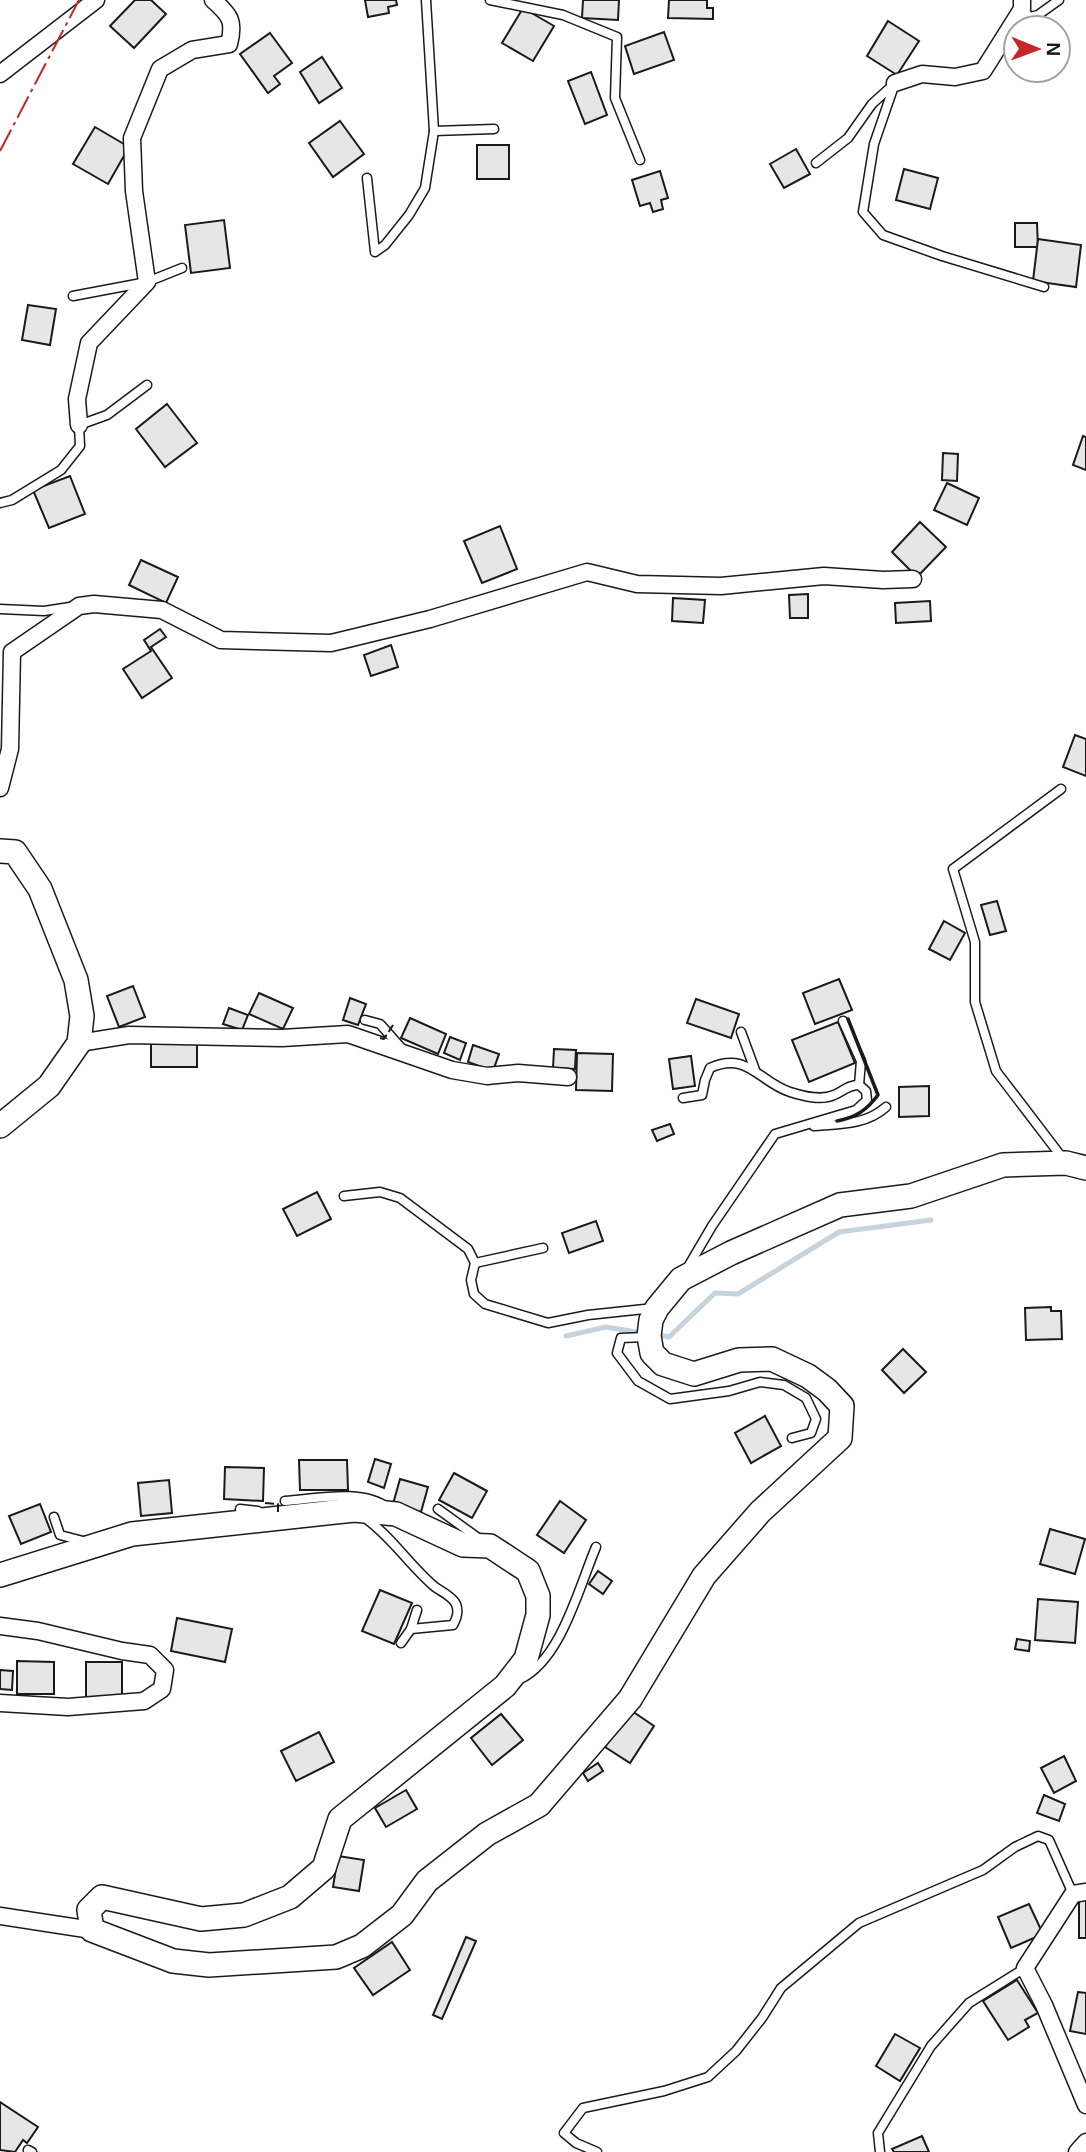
<svg xmlns="http://www.w3.org/2000/svg" width="1086" height="2152" font-family="Helvetica,sans-serif">
	<style>
		.lines { fill: none; stroke-linecap: round; stroke-linejoin: round }
		.stream { stroke: #c6d2dc; stroke-width: 5 }
		.building { fill: #e6e6e6; stroke: #1a1a1a; stroke-width: 2 }
		.lane-casing { stroke: #1a1a1a; stroke-width: 11 }
		.street-casing { stroke: #1a1a1a; stroke-width: 19 }
		.secondary-casing { stroke: #1a1a1a; stroke-width: 26 }
		.lane { stroke: #fff; stroke-width: 8 }
		.street { stroke: #fff; stroke-width: 16 }
		.secondary { stroke: #fff; stroke-width: 23 }
		.fence { stroke: #1a1a1a; stroke-width: 2; stroke-dasharray: 9 3.5; stroke-linecap: butt }
		.wall { stroke: #1a1a1a; stroke-width: 3.5 }
		.power { stroke: #c62828; stroke-width: 2; stroke-dasharray: 24 5 3.5 5; stroke-linecap: butt }
	</style>
	<rect width="100%" height="100%" fill="#fff"/>
	<g class="lines">
		<g class="stream">
			<path d="M654,1334l15,3 46,-44 23,1 101,-62 92,-12"/>
			<path d="M566,1336l40,-9 36,6"/>
		</g>
	</g>
	<g class="building">
		<path d="M135,0h16l15,14 -32,34 -24,-22z"/>
		<path d="M365,0h31l1,5 -9,2 1,6 -21,4z"/>
		<path d="M583,0h36l-1,20 -36,-2z"/>
		<path d="M669,0h38v8h6v11l-45,-1z"/>
		<path d="M523,8l31,18 -21,35 -31,-18z"/>
		<path d="M888,21l31,20 -22,34 -30,-19z"/>
		<path d="M664,32l10,28 -40,14 -9,-28z"/>
		<path d="M270,33l22,30 -18,13 6,8 -12,9 -28,-39z"/>
		<path d="M322,57l20,31 -23,15 -19,-31z"/>
		<path d="M591,72l16,43 -22,9 -17,-43z"/>
		<path d="M340,121l24,33 -31,23 -24,-34z"/>
		<path d="M95,127l34,20 -21,37 -35,-20z"/>
		<rect x="477" y="145" width="32" height="34"/>
		<path d="M796,149l14,25 -26,14 -14,-24z"/>
		<path d="M904,169l34,9 -8,31 -34,-9z"/>
		<path d="M660,171l8,27 -7,2 2,9 -10,3 -3,-9 -10,3 -8,-26z"/>
		<path d="M224,220l6,48 -39,5 -6,-48z"/>
		<path d="M1015,223h22l1,24h-23z"/>
		<path d="M1038,239l43,6 -5,42 -43,-6z"/>
		<path d="M28,305l28,4 -6,36 -28,-5z"/>
		<path d="M167,404l30,39 -32,24 -29,-38z"/>
		<path d="M1083,436l3,1v33l-13,-5z"/>
		<path d="M943,453l15,1 -1,27 -15,-1z"/>
		<path d="M70,476l15,38 -36,14 -16,-38z"/>
		<path d="M947,483l32,15 -12,27 -33,-15z"/>
		<path d="M920,522l26,25 -29,30 -25,-25z"/>
		<path d="M500,526l17,43 -35,14 -18,-42z"/>
		<path d="M141,560l37,17 -12,26 -37,-18z"/>
		<path d="M808,594v24h-18l-1,-23z"/>
		<path d="M673,598l32,2 -2,23 -31,-2z"/>
		<path d="M930,601l1,20 -35,2 -1,-20z"/>
		<path d="M160,629l6,8 -15,10 21,31 -30,20 -19,-29 28,-18 -7,-11z"/>
		<path d="M391,645l7,22 -27,9 -7,-21z"/>
		<path d="M1075,735l11,4v37l-23,-9z"/>
		<path d="M997,901l9,30 -16,4 -9,-30z"/>
		<path d="M944,921l21,12 -15,27 -21,-11z"/>
		<path d="M839,979l13,31 -37,14 -12,-31z"/>
		<path d="M133,986l12,31 -26,10 -12,-31z"/>
		<path d="M259,993l34,15 -10,21 -34,-15z"/>
		<path d="M350,998l16,6 -8,21 -15,-5z"/>
		<path d="M696,999l43,15 -8,24 -44,-15z"/>
		<path d="M229,1008l19,7 -6,15 -19,-6z"/>
		<path d="M410,1018l36,16 -8,20 -37,-16z"/>
		<path d="M838,1022l17,41 -46,19 -17,-42z"/>
		<path d="M450,1037l16,6 -6,17 -16,-7z"/>
		<rect x="151" y="1043" width="46" height="24"/>
		<path d="M473,1045l26,9 -6,17 -25,-9z"/>
		<path d="M554,1049l22,1 -1,19 -22,-1z"/>
		<path d="M577,1053l36,1 -1,37 -36,-1z"/>
		<path d="M691,1056l4,30 -22,3 -4,-30z"/>
		<path d="M929,1086v30l-30,1v-30z"/>
		<path d="M670,1124l4,10 -17,7 -5,-11z"/>
		<path d="M317,1192l14,27 -34,17 -14,-27z"/>
		<path d="M596,1221l7,20 -34,12 -7,-20z"/>
		<path d="M1051,1307v4h10l1,28 -36,1 -1,-32z"/>
		<path d="M903,1349l23,23 -22,21 -22,-23z"/>
		<path d="M765,1416l16,30 -30,17 -16,-30z"/>
		<path d="M375,1459l16,5 -7,24 -16,-6z"/>
		<path d="M299,1460h48l1,30h-48z"/>
		<path d="M225,1467l39,1 -1,33 -39,-2z"/>
		<path d="M454,1473l33,18 -15,27 -33,-18z"/>
		<path d="M400,1479l28,8 -7,25 -28,-8z"/>
		<path d="M169,1480l3,33 -31,3 -3,-33z"/>
		<path d="M560,1501l26,19 -22,33 -27,-18z"/>
		<path d="M40,1504l11,28 -30,12 -12,-28z"/>
		<path d="M1050,1529l35,10 -10,35 -35,-10z"/>
		<path d="M598,1571l14,10 -9,13 -14,-10z"/>
		<path d="M380,1590l32,13 -18,41 -32,-13z"/>
		<path d="M1038,1599l40,3 -3,41 -40,-3z"/>
		<path d="M177,1618l55,11 -7,33 -54,-11z"/>
		<path d="M1017,1639l13,2 -1,10 -14,-2z"/>
		<path d="M17,1661l37,1v32h-37z"/>
		<rect x="86" y="1662" width="36" height="35"/>
		<path d="M0,1670l13,1 -1,19 -12,-1z"/>
		<path d="M629,1709l25,17 -24,37 -25,-16z"/>
		<path d="M501,1714l22,26 -31,25 -21,-27z"/>
		<path d="M319,1732l15,30 -38,19 -15,-30z"/>
		<path d="M1064,1756l12,25 -22,12 -13,-25z"/>
		<path d="M598,1763l5,8 -15,10 -5,-8z"/>
		<path d="M406,1790l11,19 -31,18 -11,-19z"/>
		<path d="M1044,1795l21,9 -6,17 -22,-8z"/>
		<path d="M338,1856l26,4 -5,31 -26,-4z"/>
		<rect x="1079" y="1899" width="7" height="39"/>
		<path d="M1029,1904l14,30 -32,14 -13,-31z"/>
		<path d="M466,1937l10,4 -34,78 -9,-4z"/>
		<path d="M392,1942l18,28 -37,25 -19,-27z"/>
		<path d="M1017,1980l21,33 -13,7 4,7 -21,13 -25,-39z"/>
		<path d="M1078,1992l8,1v41l-16,-3z"/>
		<path d="M895,2034l25,14 -20,33 -24,-15z"/>
		<path d="M0,2102l38,25 -11,16 -4,-3 -8,12 -15,-2z"/>
		<path d="M922,2136l7,16h-35l-2,-3z"/>
	</g>
	<g class="lines">
		<g class="lane-casing">
			<g id="lane">
				<path d="M490,0l73,15 54,22 -2,61 25,62"/>
				<path d="M1022,9l8,8 8,-2 21,-15"/>
				<path d="M895,83l-21,61 -11,68 20,23 59,21 102,31"/>
				<path d="M434,131l60,-2"/>
				<path d="M816,163l32,-25 24,-34 21,-19"/>
				<path d="M367,178l8,74 10,-7 24,-30 16,-27 9,-57 -8,-131"/>
				<path d="M73,296l74,-14 35,-14"/>
				<path d="M0,503l12,-3 49,-30 19,-24 -1,-21 28,-10 40,-30"/>
				<path d="M0,609l44,2 26,-4"/>
				<path d="M1061,789l-108,80 22,73v60l21,69 68,89"/>
				<path d="M365,1020l15,4 23,26"/>
				<path d="M843,1021l18,40 -2,24"/>
				<path d="M741,1032l14,38"/>
				<path d="M683,1098l19,-3 3,-15 5,-12c38,-17 49,14 80,24 13,4 31,9 44,3 10,-4 13,-10 25,-10l7,6 1,9 -11,10 -81,24 -63,92 -24,41"/>
				<path d="M814,1126c26,-2 52,-1 72,-19"/>
				<path d="M344,1196l36,-4 20,6 68,51 7,14 -4,17 3,14 11,10 63,19 40,-8 66,-7"/>
				<path d="M475,1263l68,-15"/>
				<path d="M646,1337l-25,1 -4,15 21,28 32,18 59,-8 31,-9 24,3 22,13 10,21 -5,14 -19,5"/>
				<path d="M285,1501c31,-2 77,-13 103,7"/>
				<path d="M240,1509l18,2"/>
				<path d="M438,1509l43,31"/>
				<path d="M54,1517l6,18 23,6"/>
				<path d="M365,1518c27,19 45,48 70,69 7,5 17,9 21,17 3,8 1,14 -3,21l-42,4"/>
				<path d="M401,1643l10,-14 6,-19"/>
				<path d="M520,1679c41,-19 59,-92 76,-132"/>
				<path d="M28,2150l4,2"/>
				<path d="M597,2152l-21,-9 -12,-10 19,-25 81,-17 44,-14 28,-26 26,-33 19,-30 78,-65 124,-53 32,-23 23,-11 11,4 24,54"/>
				<path d="M880,2152l-2,-19 53,-87 38,-43 56,-35"/>
			</g>
		</g>
		<g class="street-casing">
			<g id="street">
				<path d="M0,74l96,-74"/>
				<path d="M895,83l27,-9 33,3 28,-6 39,-62v-9"/>
				<path d="M79,425l-2,-26 12,-56 58,-61 -13,-91 -2,-53 28,-69 32,-19 37,-6c6,-23 1,-29 -16,-44"/>
				<path d="M0,788l10,-39 2,-97 67,-46 15,-2 68,6 59,30 110,3 99,-24 157,-47 50,12 84,2 103,-10 59,4 30,-1"/>
				<path d="M79,1043l50,-8 153,3 66,-4 104,36 35,6 31,-3 50,4"/>
				<path d="M0,1626l38,5 84,20 28,4 15,15 -3,19 -18,12 -76,6 -68,-4"/>
				<path d="M1086,1892l-13,2 -48,74 19,37 42,100"/>
				<path d="M0,1916l92,14"/>
				<path d="M1077,2152l9,-10"/>
			</g>
		</g>
		<g class="secondary-casing">
			<g id="secondary">
				<path d="M0,851l15,1 25,37 36,91 6,36 -3,27 -30,43 -49,40"/>
				<path d="M0,1575l132,-41 222,-24 42,4 67,31 27,1 38,25 10,25v19l-12,44 -21,27 -165,133 -16,49 -34,29 -46,18 -43,4 -99,-22 -13,13 3,20 81,31 36,4 127,-8 26,-11 40,-31 25,-34 60,-47 52,-29 91,-106 74,-123 56,-64 80,-74 2,-32 -15,-16 -19,-14 -36,-17 -33,1 -45,14 -31,-10 -11,-11 -3,-17 2,-16 6,-12 24,-29 50,-26 109,-48 71,-9 92,-31 63,-2 20,5"/>
			</g>
		</g>
		<use href="#lane" class="lane"/>
		<use href="#street" class="street"/>
		<use href="#secondary" class="secondary"/>
		<g class="fence">
			<path d="M380,1038l4,1 9,-14"/>
			<path d="M265,1503l13,1v8"/>
		</g>
		<path class="wall" d="M837,1121c18,-3 30,-11 41,-26l-30,-76"/>
		<path class="power" d="M0,151l79,-151"/>
	</g>
	<g transform="translate(1037 49) rotate(91)"><circle r="33" fill="#ffffff" stroke="#a3a3a3" stroke-width="2"/>
	<path d="M0-5L12 26L0 18L-12 26Z" fill="#c62828"/>
	<text y="-10" font-size="19" font-weight="bold" text-anchor="middle" fill="#1a1a1a">N</text>
	</g>
</svg>
